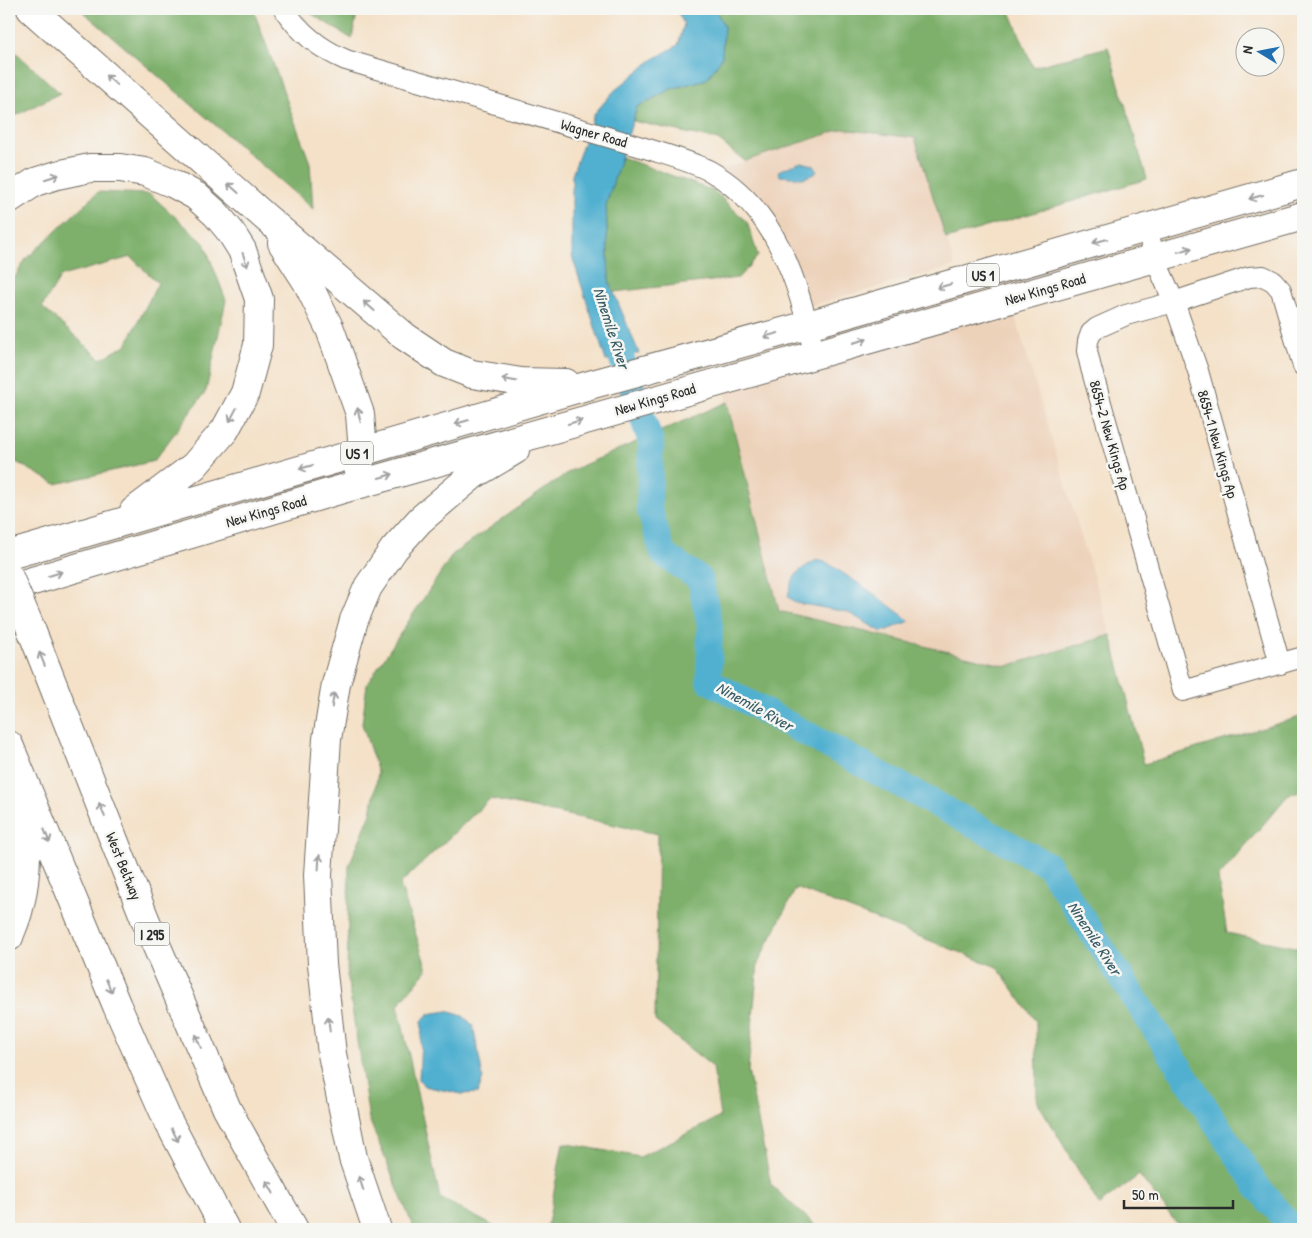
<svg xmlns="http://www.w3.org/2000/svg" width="1312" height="1238" font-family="'Patrick Hand',sans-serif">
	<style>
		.built { fill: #edd2ba }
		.forest { fill: #7eb06c; stroke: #546e4c; fill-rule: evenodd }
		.water { fill: #51b0d0; stroke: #3e6e7e }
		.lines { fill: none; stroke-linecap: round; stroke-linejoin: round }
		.river { stroke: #51b0d0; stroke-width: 26 }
		.minor-casing { stroke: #716b62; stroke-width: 22 }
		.highway-casing { stroke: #716b62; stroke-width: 30 }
		.minor { stroke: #fff; stroke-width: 20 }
		.highway { stroke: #fff; stroke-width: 28 }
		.highway-bridge-casing { stroke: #716b62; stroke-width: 30; stroke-linecap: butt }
		.highway-bridge { stroke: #fff; stroke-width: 28 }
		.oneway { stroke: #a0a0a0 }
		.labels { text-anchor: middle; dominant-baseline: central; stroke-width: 5; stroke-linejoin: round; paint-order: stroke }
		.shield { fill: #f6f6f2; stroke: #686867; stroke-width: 1 }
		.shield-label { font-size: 14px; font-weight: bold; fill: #2b2b2b }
		.street-label { font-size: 15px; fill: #2b2b2b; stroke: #f6f6f2 }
		.water-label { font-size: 16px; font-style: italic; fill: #385a65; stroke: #f6f6f2 }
	</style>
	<rect width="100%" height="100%" fill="#f6f6f2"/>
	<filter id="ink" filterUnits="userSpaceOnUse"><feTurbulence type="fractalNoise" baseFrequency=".02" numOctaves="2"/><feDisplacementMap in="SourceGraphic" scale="10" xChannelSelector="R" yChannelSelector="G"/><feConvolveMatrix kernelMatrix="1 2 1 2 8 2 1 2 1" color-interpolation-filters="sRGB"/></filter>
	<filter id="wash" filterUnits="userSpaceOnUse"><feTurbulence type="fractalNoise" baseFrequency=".0096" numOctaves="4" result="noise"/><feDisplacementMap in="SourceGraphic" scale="20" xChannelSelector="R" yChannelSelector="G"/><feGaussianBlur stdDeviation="1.12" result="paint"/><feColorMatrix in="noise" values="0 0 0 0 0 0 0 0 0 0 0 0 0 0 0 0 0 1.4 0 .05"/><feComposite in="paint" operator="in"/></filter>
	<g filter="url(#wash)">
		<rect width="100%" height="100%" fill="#f4e1c8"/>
		<g class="built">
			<path d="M842,129l73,9 40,128 -147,40 -88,-136z"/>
			<path d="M1013,310l98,325 -104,31 -229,-55 -54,-222z"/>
		</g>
		<g class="forest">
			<path d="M80,9h173l57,154 3,46z"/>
			<path d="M305,9h53l-6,30 -45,-28z"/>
			<path d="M715,9h294l24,58 75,-20 39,132 -201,60 -31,-101 -73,-9 -97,32 -27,-21 -85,-19 4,-14 34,-18 36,-10 15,-22 2,-31z"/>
			<path d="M9,46l51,47 -51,26z"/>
			<path d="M621,157l93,34 33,31 11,34 -20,22 -124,14 -5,-11 -3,-76z"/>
			<path d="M98,192l52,2 54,49 22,57 -20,91 -52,70 -98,23 -47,-26v-171l17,-28zM131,257l27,26 -32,62 -25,14 -59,-52 19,-31z"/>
			<path d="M727,402l52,209 228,55 104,-31 33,129 159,-48v76l-14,2 -71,84 9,55 76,16v280h-122l-42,-54 -40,30 -62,-104 -1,-80 -39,-54 -201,-79 -38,75 -10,108 23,114 43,39 1,5h-268l16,-86 77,14 80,-40 -7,-50 -58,-46 3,-187 -168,-35 -90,85 27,86 -29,35 42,193 59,31h-85l-45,-110 -22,-143 2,-111 22,-52 7,-40 -16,-49 5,-40 86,-130 117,-83z"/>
		</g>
		<g class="water">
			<path d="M676,9h39l9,17 -2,31 -15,22 -36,10 -34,18 -31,98 3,76 30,72 -33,8 -34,-105v-81l22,-61 20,-23 38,-31 26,-15 6,-21z"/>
			<path d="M801,162l13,3 3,5 -2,4 -12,4 -23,-2 -2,-3 2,-3z"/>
			<path d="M817,560l9,2 44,29 40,30 -28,11 -35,-20 -51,-9 -8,-6c4,-22 10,-27 29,-37z"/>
			<path d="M447,1011l16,5 10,9 10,53 -5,15 -16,1 -38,-8 -5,-7 3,-58 6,-7z"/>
		</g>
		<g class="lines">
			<path class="river" d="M610,325l41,117 -2,66 14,46 37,25 10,47 -1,55 339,184 208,320 37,44"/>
		</g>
	</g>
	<g filter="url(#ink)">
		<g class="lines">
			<g class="minor-casing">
				<g id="minor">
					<path d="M284,9c15,23 36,40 62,51l299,88c22,7 45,13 65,23 66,37 90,114 104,183"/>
					<path d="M1147,228l8,31 19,43 24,69 82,293"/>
					<path d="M1303,366l-22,-76 -8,-9 -10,-5 -14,1 -75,25 -48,13 -29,13 -6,5 -3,8 -1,10 4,17 92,323 120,-34"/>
				</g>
			</g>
			<g class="highway-casing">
				<g id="highway">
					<path d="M31,9l233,207 140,120 40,27 28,11 49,8 45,1"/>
					<path d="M9,199l26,-17 22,-7 33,-7h30l25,4 29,12 22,12 20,18 14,17 12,19 17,49 -1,46 -13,48 -20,37 -31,36 -60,45"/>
					<path d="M282,243l25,39 23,47 30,85 3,37 -5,17"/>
					<path d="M9,555l584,-171 215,-59 495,-142"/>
					<path d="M9,588l330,-98 964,-274"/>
					<path d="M31,629l114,290 82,190 67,120"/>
					<path d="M9,745l108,261 50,113 58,110"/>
					<path d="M9,937c3,-9 8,-19 10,-29 9,-33 9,-77 3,-111"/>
					<path d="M377,1229l-24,-71 -21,-104 -10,-90 -4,-89 9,-136 9,-55 18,-64 14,-33 26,-38 26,-29 34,-29 19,-16 42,-25"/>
				</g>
			</g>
			<use href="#minor" class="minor"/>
			<use href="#highway" class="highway"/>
			<g class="highway-bridge-casing">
				<path id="highway-bridge" d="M9,577l22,52"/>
			</g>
			<use href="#highway-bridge" class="highway-bridge"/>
		</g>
		<defs><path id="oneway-shaft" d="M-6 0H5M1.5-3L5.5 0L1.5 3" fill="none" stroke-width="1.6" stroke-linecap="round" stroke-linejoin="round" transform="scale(1.25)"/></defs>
		<g class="oneway">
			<use href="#oneway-shaft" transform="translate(111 80) rotate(-138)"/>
			<use href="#oneway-shaft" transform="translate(52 177) rotate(-18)"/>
			<use href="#oneway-shaft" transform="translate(233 188) rotate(-138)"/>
			<use href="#oneway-shaft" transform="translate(1256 197) rotate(164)"/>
			<use href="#oneway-shaft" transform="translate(1100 241) rotate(164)"/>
			<use href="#oneway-shaft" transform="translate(1185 250) rotate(-16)"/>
			<use href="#oneway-shaft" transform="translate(245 260) rotate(71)"/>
			<use href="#oneway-shaft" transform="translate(944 286) rotate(164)"/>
			<use href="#oneway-shaft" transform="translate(369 306) rotate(-139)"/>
			<use href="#oneway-shaft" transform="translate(771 335) rotate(165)"/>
			<use href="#oneway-shaft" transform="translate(860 341) rotate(-16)"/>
			<use href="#oneway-shaft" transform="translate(509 380) rotate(-171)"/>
			<use href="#oneway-shaft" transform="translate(233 415) rotate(118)"/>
			<use href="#oneway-shaft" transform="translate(359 415) rotate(-102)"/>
			<use href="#oneway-shaft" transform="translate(462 422) rotate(164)"/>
			<use href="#oneway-shaft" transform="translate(575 422) rotate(-16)"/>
			<use href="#oneway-shaft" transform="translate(306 467) rotate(164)"/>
			<use href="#oneway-shaft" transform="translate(386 476) rotate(-16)"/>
			<use href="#oneway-shaft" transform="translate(55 574) rotate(-17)"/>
			<use href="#oneway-shaft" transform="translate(42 659) rotate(-112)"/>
			<use href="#oneway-shaft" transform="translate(333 700) rotate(-81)"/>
			<use href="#oneway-shaft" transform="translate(102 810) rotate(-112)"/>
			<use href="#oneway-shaft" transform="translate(47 836) rotate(67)"/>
			<use href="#oneway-shaft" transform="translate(319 862) rotate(-87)"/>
			<use href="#oneway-shaft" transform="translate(109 986) rotate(67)"/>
			<use href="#oneway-shaft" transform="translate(329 1024) rotate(-96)"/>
			<use href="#oneway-shaft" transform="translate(198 1041) rotate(-113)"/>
			<use href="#oneway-shaft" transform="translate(175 1135) rotate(63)"/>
			<use href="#oneway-shaft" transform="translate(361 1183) rotate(-108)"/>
			<use href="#oneway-shaft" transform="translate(270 1187) rotate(-119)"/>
		</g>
	</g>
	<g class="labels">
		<g class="shield">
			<rect x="967" y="263.5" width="32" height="23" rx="4"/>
			<rect x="341" y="441.5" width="32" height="23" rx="4"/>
			<rect x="134.5" y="922.5" width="35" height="23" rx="4"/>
		</g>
		<g class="shield-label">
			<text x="983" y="275">US 1</text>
			<text x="357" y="453">US 1</text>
			<text x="152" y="934">I 295</text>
		</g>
		<g class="street-label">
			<text transform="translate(594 133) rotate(16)">Wagner Road</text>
			<text transform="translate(1045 289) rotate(-16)">New Kings Road</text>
			<text transform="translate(655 399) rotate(-16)">New Kings Road</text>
			<text transform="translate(1110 435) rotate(74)">8654-2 New Kings Ap</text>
			<text transform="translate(1218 444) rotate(74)">8654-1 New Kings Ap</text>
			<text transform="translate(266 511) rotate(-16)">New Kings Road</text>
			<text transform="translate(124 866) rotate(68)">West Beltway</text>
		</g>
		<g class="water-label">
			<text transform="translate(612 328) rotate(72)">Ninemile River</text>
			<text transform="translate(755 706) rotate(29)">Ninemile River</text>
			<text transform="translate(1095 938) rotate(57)">Ninemile River</text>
		</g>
	</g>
	<rect width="1312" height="1238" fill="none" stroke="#f6f6f2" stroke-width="30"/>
	<g transform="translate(1260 52) rotate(280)"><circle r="24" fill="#f6f6f2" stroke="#a5a5a2"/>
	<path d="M0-4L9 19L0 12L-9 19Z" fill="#1f6fb2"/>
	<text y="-8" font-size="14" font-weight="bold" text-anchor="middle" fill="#2b2b2b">N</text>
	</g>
	<path d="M1124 1200v8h109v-8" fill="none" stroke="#2b2b2b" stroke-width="2.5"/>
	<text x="1132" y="1200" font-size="15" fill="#2b2b2b" stroke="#f6f6f2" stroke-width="4" paint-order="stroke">50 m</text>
</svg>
